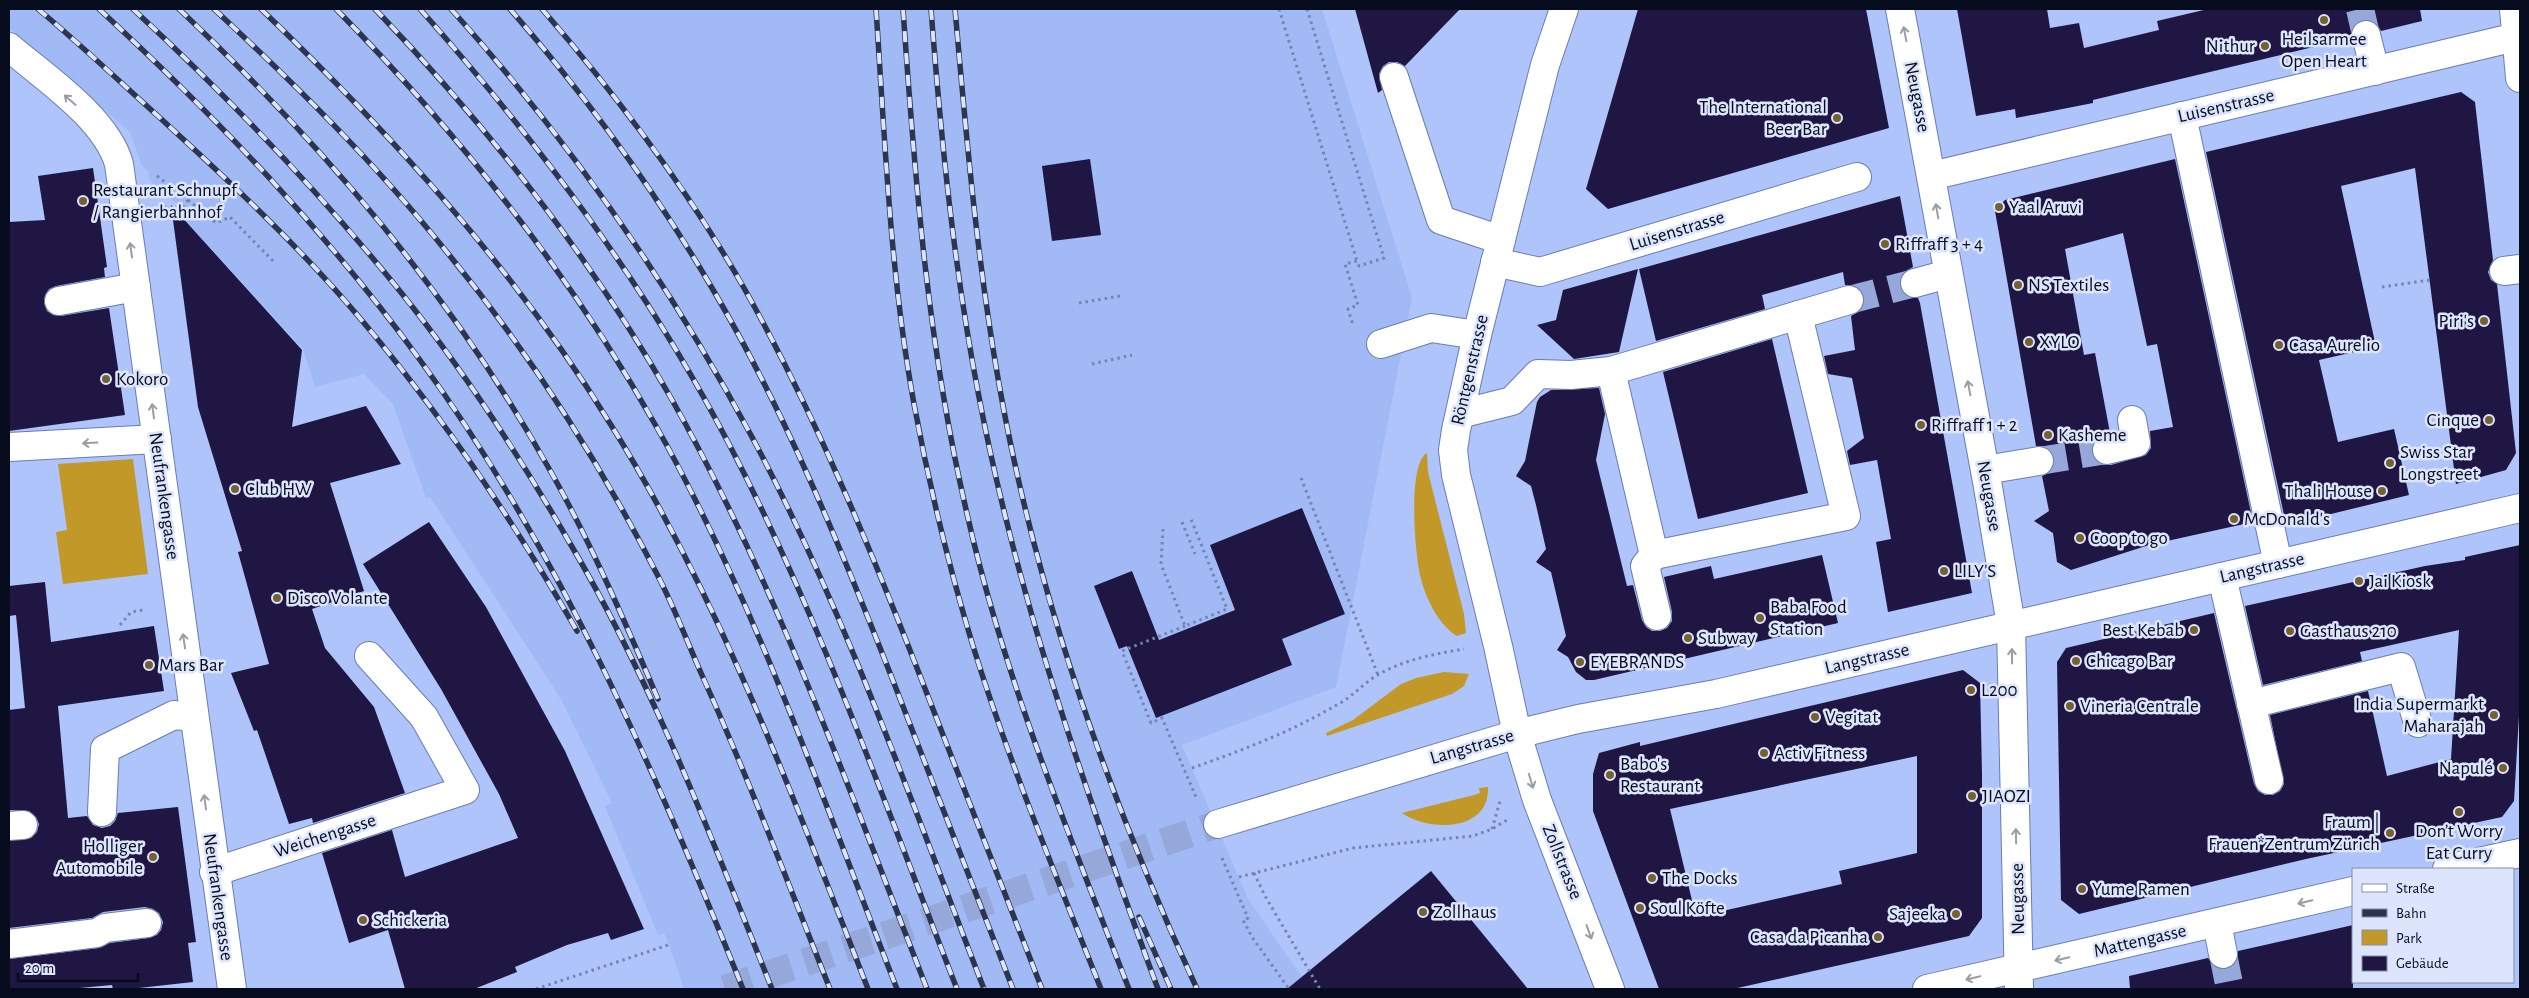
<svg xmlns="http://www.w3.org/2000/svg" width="2529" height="998" font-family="'Alegreya Sans',sans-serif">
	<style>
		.built { fill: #a1b9f5 }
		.green { fill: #c29929 }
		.building { fill: #1f1643; fill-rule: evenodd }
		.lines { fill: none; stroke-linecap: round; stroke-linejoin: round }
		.minor-tunnel { stroke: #95a8d9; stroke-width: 28; stroke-dasharray: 28 14; stroke-linecap: butt }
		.minor-casing { stroke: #697daf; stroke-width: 30 }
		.path { stroke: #7484ae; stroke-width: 3; stroke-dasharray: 2.5 4; stroke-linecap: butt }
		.minor { stroke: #fff; stroke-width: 28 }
		.rail-casing { stroke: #2c3550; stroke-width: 5.5 }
		.rail { stroke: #dce5fc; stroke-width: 4; stroke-dasharray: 11; stroke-linecap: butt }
		.oneway { stroke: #9b9da5 }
		.poi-dot { fill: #75602f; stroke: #dce5fc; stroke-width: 2 }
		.labels { text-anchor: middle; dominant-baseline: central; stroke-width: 5; stroke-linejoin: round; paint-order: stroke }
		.poi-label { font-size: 19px; fill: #060b1e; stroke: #dce5fc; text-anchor: start }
		.street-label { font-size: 19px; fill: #060b1e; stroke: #dce5fc }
	</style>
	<rect width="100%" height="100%" fill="#aec4fa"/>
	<path class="built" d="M9,9h1313l90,289 -76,389 -154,58 66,154 62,90h-626l-17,-50 -3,-6 -6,2 -53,-129 7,-3 -51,-104 -131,-202 -4,1 -33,-94 -29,-30 -49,13 -12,-38 -129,-141 3,-4 -27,-23 -2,-10 -6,-5 -12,-34 -121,-104z"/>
	<g class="green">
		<path d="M1427,453l1,19 36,142 2,19 -9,3c-18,-11 -31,-37 -36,-57 -6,-21 -14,-116 6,-126z"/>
		<path d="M133,459l15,115 -85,10 -7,-52 11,-2 -9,-66z"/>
		<path d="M1444,672l25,2 -5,12 -12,8 -125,42 -1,-3 27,-13 48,-36 15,-6z"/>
		<path d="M1488,787c2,45 -59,45 -86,26l72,-18 6,-2 -1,-5z"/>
	</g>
	<g class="building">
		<path d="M1355,9h105l-55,57 -8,-4h-8l-6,4 -4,8 3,16 -4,3z"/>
		<path d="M1638,9h228l23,119 -281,81 -22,-20z"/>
		<path d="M1957,9h90l3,19 29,-5 5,25 75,-18 -2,-9 51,-12h212l2,12 -41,10 -4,-7 -7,-4h-7l-8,4 -4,7v7l-258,62v3l-77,15 -1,-9 -39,7z"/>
		<path d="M2461,92l14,10 18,158 -5,12 3,8 6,4 19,169 -10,17 -50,14 -41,-316 -74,18 35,161 -57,13 19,82 56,-13 15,66 -115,28 -2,-10 -8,2 -78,-363z"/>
		<path d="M1090,159l11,76 -49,6 -10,-75z"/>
		<path d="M2175,159l78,363 -104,23 -78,25 -14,-8 -4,-29 -19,-12 15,-10 -7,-35 7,-3 4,-6 1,-8 -3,-8 -7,-5h-8l-41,-235 10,-11zM2123,233l24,113 10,-2 16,83 -23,4 1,17 -5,7 -35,10h-8l-8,-5 -3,-6v-8l5,-8 13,-5 -15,-80 -11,2 -19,-106z"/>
		<path d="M93,168l14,99 -3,1 1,9 -49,9 -7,3 -4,6 -1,8 3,8 6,4 8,1 48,-8 16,107 -116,16v-209l36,-2 -7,-44z"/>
		<path d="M1900,196l13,71 -9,5 -4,8v7l4,7 7,4h7l2,5 52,290 -84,19 -12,-70 15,-3 -14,-79 -27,5 -3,-14 17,-13 -12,-60 -24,-4 -4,-18 31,-6 -4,-34 9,-5 4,-7v-8l-4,-7 -7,-4h-8l-2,-13 -81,23 3,14 -109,32 -17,-72z"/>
		<path d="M171,205l131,145 -10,77 74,-21 35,58 -71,19 34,108 -52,18 13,39 49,59 31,86 -92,30 -1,-5 -23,6 -32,-94 -3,1 -23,-58 38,-9 -31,-112 4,-1 -44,-144z"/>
		<path d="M1638,269l-19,83 -45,7 -37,-34 19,-5 7,-30z"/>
		<path d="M1772,339l36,154 -110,26 -35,-147z"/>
		<path d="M1599,388l6,26 -9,46 31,126 6,-1 9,35 4,7 6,4h8l7,-3 5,-7v-9l-8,-35 47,-11 3,13 108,-24 16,68 -244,57h-8l-10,-8 -8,-15 -11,-7 9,-14 -15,-64 -15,-10 10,-13 -10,-44 -5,-19 -15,-10 9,-15 12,-59 3,-5 11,-7z"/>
		<path d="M1302,508l43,106 -63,25 10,26 -136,53 -29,-72 -8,3 -25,-63 38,-15 27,69 76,-30 -25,-65z"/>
		<path d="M429,522l57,85 79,144 79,178 -33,11 -3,-7 -41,12 -52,22 2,5 -43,17h-69l-17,-59 -39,13 -27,-90 70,-23 13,47 113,-39 -19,-44 -58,-105 -78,-125z"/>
		<path d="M2520,545v154l-6,102 -12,16 -196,42 -227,55 -18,-14 -4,-238 9,-14 148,-35 40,171 4,7 7,4h8l7,-4 4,-7 -14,-69 98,-24 19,85 64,-17 8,-129 -99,22 2,9 -99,24 -18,-79 180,-40 40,-6v-3z"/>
		<path d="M45,582l6,60 103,-16 10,65 -106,15 10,112 19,-2 6,9 9,3 8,-2 5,-5 3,-8 60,-6 18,135 -8,1 5,39 -63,7h-17l-1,-4 -43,4h-60v-30l90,-11 11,-5 39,-5 8,-3 4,-5 2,-8 -4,-9 -6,-4 -8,-2 -42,5 -11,6 -83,10v-87l22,-3 6,-6 2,-8 -3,-7 -7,-6 -20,-1v-100l16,-2 -9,-93 -7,1v-30z"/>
		<path d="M1963,670l17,13 2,90v145l-13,18 -236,53h-74l-66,-178v-37l6,-21 41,-11v4zM1917,756v97l-78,18 3,13 -146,33 -26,-108z"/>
		<path d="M1431,871l97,118h-241z"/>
		<path d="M2353,925v64h-223l-1,-13 79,-18 9,11h9l7,-3 5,-6v-9z"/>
	</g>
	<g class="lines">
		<g class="minor-tunnel">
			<path d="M2360,9l6,26"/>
			<path d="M1849,300l66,-17"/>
			<path d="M2039,461l68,-11"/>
			<path d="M2223,954l7,35"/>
			<path d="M725,989l493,-165"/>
		</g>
		<g class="minor-casing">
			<g id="minor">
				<path d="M1564,9l-19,56 -68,270 -21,95 -3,20 3,25 42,171 19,88 20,66 73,189"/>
				<path d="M1900,9l88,478 23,138 8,364"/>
				<path d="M2514,9l6,69"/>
				<path d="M2366,35l9,36"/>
				<path d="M9,47c36,31 97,71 110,117l113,825"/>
				<path d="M1394,77l47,143 60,20"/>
				<path d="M2182,116l96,448"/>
				<path d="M1931,176l589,-140"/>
				<path d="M1495,262l45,10 317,-95"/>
				<path d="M2504,271l16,-2"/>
				<path d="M1915,283l33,-9"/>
				<path d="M59,301l77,-14"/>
				<path d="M1381,344l50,-16 46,7"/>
				<path d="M1611,371l43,184 -9,11 12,50"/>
				<path d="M1460,414l52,-13 26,-27 33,1 40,-4 238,-71"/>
				<path d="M9,447l148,-8"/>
				<path d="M2107,450l29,-7 -4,-23"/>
				<path d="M1985,470l54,-9"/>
				<path d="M1654,555l192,-39 -48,-201"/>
				<path d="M2222,577l47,203"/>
				<path d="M2251,704l150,-37 17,56"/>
				<path d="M102,812l3,-63 69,-34 20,2"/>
				<path d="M1218,824l299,-90 61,-15 138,-25 804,-186"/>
				<path d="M9,826l14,-1"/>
				<path d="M2447,869l73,-16"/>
				<path d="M214,872l251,-82 -41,-73 -55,-61"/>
				<path d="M2217,923l6,31"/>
				<path d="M9,944l88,-11 8,-5 42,-5"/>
				<path d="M1927,989l426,-98"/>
			</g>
		</g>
		<g class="path">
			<path d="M1279,9l78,252"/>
			<path d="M1307,9l77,249 -25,8 -2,-5 -12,3 13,41 -10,4 5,16"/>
			<path d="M157,176l31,24 -12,16 -15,-12"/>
			<path d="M188,200l28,23 14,-6 44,45"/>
			<path d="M2382,287l48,-7"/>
			<path d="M1079,303l41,-7"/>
			<path d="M1092,364l40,-9"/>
			<path d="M1301,478l77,197"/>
			<path d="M1182,522l13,32"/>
			<path d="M1163,529l-2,35 24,62 42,-17 -36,-90"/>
			<path d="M120,625l11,-13 13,-2"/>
			<path d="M1185,626l-63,25 29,72 11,-5 34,79"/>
			<path d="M1192,768c51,-18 101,-37 148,-65 13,-7 23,-19 36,-27 26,-16 58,-22 88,-27"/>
			<path d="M1492,829l8,-28"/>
			<path d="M1222,858l26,60 -5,2 9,17 37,52"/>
			<path d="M1254,873l11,23 55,93"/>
			<path d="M1239,877l114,-29 120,-12 19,-7 15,-9"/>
			<path d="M536,989l132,-44"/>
		</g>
		<use href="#minor" class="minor"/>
		<g class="rail-casing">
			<g id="rail">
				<path d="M38,9c42,35 81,72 121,108 70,64 139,128 200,200 83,98 154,203 218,314"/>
				<path d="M99,9c117,108 227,222 321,351 140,192 235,410 323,629"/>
				<path d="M133,9c93,86 181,177 262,276 66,81 124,170 176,260 83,141 141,294 201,444"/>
				<path d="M179,9c146,138 273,286 372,463 41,73 74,150 107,227"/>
				<path d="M214,9c82,76 162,155 232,242 82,100 153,210 212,325 16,31 29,65 43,97 47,104 87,210 129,316"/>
				<path d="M261,9c131,126 254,260 350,416 110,176 182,372 257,564"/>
				<path d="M336,9c124,126 233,263 320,417 99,175 168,376 241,563"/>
				<path d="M375,9c113,118 215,247 296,389 106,187 178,392 256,591"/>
				<path d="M420,9c119,134 227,277 310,437 91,174 156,361 227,543"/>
				<path d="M451,9c117,130 218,274 301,428 94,176 160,367 232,552"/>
				<path d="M510,9c76,87 144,180 202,279 72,122 126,253 178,385 41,105 82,211 123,316"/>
				<path d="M542,9c75,87 145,179 202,279 75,133 132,274 187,416 37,95 74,190 111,285"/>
				<path d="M876,9c9,132 14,264 38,395 15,81 35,163 59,242 36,116 83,230 128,343"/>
				<path d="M903,9c12,172 25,340 65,509 37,162 101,316 161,471"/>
				<path d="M931,9c10,130 23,260 48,388 28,147 72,289 121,430 19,54 38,109 58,162"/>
				<path d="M955,9c11,125 22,251 44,375 37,210 109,412 198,605"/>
				<path d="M1139,917l32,72"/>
			</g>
		</g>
		<use href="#rail" class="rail"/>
	</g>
	<defs><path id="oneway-shaft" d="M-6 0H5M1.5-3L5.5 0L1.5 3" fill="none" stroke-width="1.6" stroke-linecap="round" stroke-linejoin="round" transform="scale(1.25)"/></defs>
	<g class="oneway">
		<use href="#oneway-shaft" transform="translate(1905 34) rotate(-101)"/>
		<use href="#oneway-shaft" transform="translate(70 100) rotate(-139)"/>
		<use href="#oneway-shaft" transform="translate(1937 211) rotate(-100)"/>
		<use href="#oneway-shaft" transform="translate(131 250) rotate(-98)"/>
		<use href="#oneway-shaft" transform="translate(1969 388) rotate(-101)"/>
		<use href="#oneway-shaft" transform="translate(153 411) rotate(-98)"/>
		<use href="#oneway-shaft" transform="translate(90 443) rotate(177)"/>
		<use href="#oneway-shaft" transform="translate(184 641) rotate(-98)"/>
		<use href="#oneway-shaft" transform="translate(2012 656) rotate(-91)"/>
		<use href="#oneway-shaft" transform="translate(1531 781) rotate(73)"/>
		<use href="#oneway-shaft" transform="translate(205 802) rotate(-98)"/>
		<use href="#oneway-shaft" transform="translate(2016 836) rotate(-91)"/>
		<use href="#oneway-shaft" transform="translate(2305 902) rotate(167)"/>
		<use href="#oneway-shaft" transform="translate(1589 932) rotate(70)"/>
		<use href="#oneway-shaft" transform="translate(2062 959) rotate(167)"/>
		<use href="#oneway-shaft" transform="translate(1973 978) rotate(167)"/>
	</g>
	<g class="poi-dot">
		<circle cx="2324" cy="20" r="5"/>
		<circle cx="2265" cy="46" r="5"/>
		<circle cx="1837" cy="118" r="5"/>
		<circle cx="83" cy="201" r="5"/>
		<circle cx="1999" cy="207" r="5"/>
		<circle cx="1885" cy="244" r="5"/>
		<circle cx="2018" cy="285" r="5"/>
		<circle cx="2484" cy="321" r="5"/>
		<circle cx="2029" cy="342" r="5"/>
		<circle cx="2279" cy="345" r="5"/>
		<circle cx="106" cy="379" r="5"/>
		<circle cx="2489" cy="420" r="5"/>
		<circle cx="1921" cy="425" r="5"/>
		<circle cx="2048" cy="435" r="5"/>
		<circle cx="2390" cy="463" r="5"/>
		<circle cx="235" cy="489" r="5"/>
		<circle cx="2382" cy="491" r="5"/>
		<circle cx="2234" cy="519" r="5"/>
		<circle cx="2080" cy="538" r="5"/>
		<circle cx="1944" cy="571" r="5"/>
		<circle cx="2359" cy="581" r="5"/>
		<circle cx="277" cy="598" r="5"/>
		<circle cx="1760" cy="618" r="5"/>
		<circle cx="2194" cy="630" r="5"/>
		<circle cx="2290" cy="631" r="5"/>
		<circle cx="1688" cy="638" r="5"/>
		<circle cx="2076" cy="661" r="5"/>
		<circle cx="1580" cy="662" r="5"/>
		<circle cx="149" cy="665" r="5"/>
		<circle cx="1971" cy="690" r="5"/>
		<circle cx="2070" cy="706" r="5"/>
		<circle cx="2494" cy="715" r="5"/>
		<circle cx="1815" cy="717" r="5"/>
		<circle cx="1764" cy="753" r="5"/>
		<circle cx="2503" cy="768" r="5"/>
		<circle cx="1610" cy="775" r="5"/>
		<circle cx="1972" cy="796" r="5"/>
		<circle cx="2459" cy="812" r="5"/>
		<circle cx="2390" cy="833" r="5"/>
		<circle cx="153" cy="857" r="5"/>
		<circle cx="1652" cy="878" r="5"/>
		<circle cx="2082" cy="889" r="5"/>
		<circle cx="1640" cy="908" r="5"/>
		<circle cx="1423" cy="912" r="5"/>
		<circle cx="1956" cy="914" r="5"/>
		<circle cx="363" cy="920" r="5"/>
		<circle cx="1878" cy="937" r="5"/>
	</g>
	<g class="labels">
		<g class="poi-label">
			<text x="2324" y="39" text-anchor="middle">Heilsarmee<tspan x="2324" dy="22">Open Heart</tspan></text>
			<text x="2255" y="46" text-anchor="end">Nithur</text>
			<text x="1827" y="107" text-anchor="end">The International<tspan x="1827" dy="22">Beer Bar</tspan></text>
			<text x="93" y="190">Restaurant Schnupf<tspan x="93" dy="22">/ Rangierbahnhof</tspan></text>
			<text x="2009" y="207">Yaal Aruvi</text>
			<text x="1895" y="244">Riffraff 3 + 4</text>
			<text x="2028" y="285">NS Textiles</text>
			<text x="2474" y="321" text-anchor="end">Piri's</text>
			<text x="2039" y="342">XYLO</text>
			<text x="2289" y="345">Casa Aurelio</text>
			<text x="116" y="379">Kokoro</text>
			<text x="2479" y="420" text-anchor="end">Cinque</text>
			<text x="1931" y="425">Riffraff 1 + 2</text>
			<text x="2058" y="435">Kasheme</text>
			<text x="2400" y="452">Swiss Star<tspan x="2400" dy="22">Longstreet</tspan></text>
			<text x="245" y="489">Club HW</text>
			<text x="2372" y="491" text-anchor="end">Thali House</text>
			<text x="2244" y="519">McDonald's</text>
			<text x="2090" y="538">Coop to go</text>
			<text x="1954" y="571">LILY'S</text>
			<text x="2369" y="581">Jai Kiosk</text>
			<text x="287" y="598">Disco Volante</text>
			<text x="1770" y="607">Baba Food<tspan x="1770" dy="22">Station</tspan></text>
			<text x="2184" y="630" text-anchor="end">Best Kebab</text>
			<text x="2300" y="631">Gasthaus 210</text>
			<text x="1698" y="638">Subway</text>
			<text x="2086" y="661">Chicago Bar</text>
			<text x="1590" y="662">EYEBRANDS</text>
			<text x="159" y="665">Mars Bar</text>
			<text x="1981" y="690">L200</text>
			<text x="2484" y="704" text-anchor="end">India Supermarkt<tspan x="2484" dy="22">Maharajah</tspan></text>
			<text x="2080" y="706">Vineria Centrale</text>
			<text x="1825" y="717">Vegitat</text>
			<text x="1774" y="753">Activ Fitness</text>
			<text x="1620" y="764">Babo's<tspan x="1620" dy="22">Restaurant</tspan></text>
			<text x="2493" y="768" text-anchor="end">Napulé</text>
			<text x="1982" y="796">JIAOZI</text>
			<text x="2380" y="822" text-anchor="end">Fraum |<tspan x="2380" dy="22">Frauen*Zentrum Zürich</tspan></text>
			<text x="2459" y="831" text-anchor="middle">Don’t Worry<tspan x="2459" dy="22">Eat Curry</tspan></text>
			<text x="143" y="846" text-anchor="end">Holliger<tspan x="143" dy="22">Automobile</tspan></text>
			<text x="1662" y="878">The Docks</text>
			<text x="2092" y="889">Yume Ramen</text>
			<text x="1650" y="908">Soul Köfte</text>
			<text x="1433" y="912">Zollhaus</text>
			<text x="1946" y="914" text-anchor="end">Sajeeka</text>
			<text x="373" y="920">Schickeria</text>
			<text x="1868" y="937" text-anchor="end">Casa da Picanha</text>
		</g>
		<g class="street-label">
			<text transform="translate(1917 97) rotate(79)">Neugasse</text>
			<text transform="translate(2226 106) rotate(-13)">Luisenstrasse</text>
			<text transform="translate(1677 231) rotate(-17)">Luisenstrasse</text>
			<text transform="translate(1470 370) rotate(-77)">Röntgenstrasse</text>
			<text transform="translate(164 496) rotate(82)">Neufrankengasse</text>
			<text transform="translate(1989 496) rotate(80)">Neugasse</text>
			<text transform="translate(2262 568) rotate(-13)">Langstrasse</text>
			<text transform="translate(1867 659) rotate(-13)">Langstrasse</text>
			<text transform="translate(1472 747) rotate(-16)">Langstrasse</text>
			<text transform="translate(325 836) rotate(-18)">Weichengasse</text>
			<text transform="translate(1562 862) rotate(68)">Zollstrasse</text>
			<text transform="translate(218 897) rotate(82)">Neufrankengasse</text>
			<text transform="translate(2018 899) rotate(-91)">Neugasse</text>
			<text transform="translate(2140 941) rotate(-13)">Mattengasse</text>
		</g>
	</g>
	<rect width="2529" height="998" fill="none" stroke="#060b1e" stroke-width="20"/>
	<rect x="2352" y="868" width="162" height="115" fill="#dce5fc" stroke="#868ea3"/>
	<rect x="2362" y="884" width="25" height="8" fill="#ffffff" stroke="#868ea3"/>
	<text x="2396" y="893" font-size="15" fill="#060b1e">Straße</text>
	<rect x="2362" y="909" width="25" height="8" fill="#2c3550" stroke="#868ea3"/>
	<text x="2396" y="918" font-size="15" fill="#060b1e">Bahn</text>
	<rect x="2362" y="930" width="25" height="15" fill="#c29929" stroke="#868ea3"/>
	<text x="2396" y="943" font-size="15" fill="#060b1e">Park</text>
	<rect x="2362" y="956" width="25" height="15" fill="#1f1643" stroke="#868ea3"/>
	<text x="2396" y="968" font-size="15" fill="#060b1e">Gebäude</text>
	<path d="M18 973v8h120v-8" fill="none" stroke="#060b1e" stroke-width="2.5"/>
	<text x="25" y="973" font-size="15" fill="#060b1e" stroke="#dce5fc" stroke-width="4" paint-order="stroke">20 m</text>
</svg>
